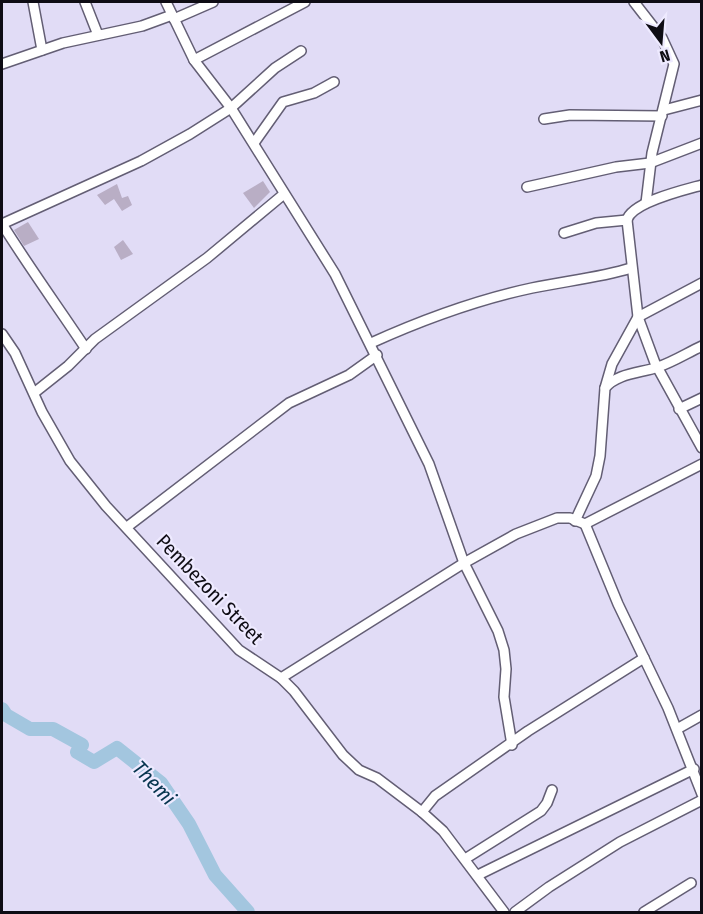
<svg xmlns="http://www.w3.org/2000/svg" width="703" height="914" font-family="'Fira Sans Condensed',sans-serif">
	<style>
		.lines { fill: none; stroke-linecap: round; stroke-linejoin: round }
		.river { stroke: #a3c6df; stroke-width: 14 }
		.building { fill: #b9aec5 }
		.street-casing { stroke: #635e74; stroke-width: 12 }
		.street { stroke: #fff; stroke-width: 9 }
		.labels { text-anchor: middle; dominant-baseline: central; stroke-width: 4.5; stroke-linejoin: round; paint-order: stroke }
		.street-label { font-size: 20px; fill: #0e0c14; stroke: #eeeaff }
		.water-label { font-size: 21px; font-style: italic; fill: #07354f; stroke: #eeeaff }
	</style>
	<rect width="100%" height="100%" fill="#e1dcf6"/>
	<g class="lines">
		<path class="river" d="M2,709l4,6 24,14h23l29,16 -5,7 17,10 23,-14 44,35 28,41 26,51 33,37"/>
	</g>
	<g class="building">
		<path d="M263,181l7,11 -16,16 -11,-15z"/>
		<path d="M117,184l5,14 6,-2 4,9 -10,6 -8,-12 -9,6 -8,-10z"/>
		<path d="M28,222l11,17 -15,7 -10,-16z"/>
		<path d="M123,240l10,14 -12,6 -7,-13z"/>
	</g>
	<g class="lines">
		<g class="street-casing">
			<g id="street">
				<path d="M33,2l9,48"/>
				<path d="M85,2l13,33"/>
				<path d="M166,2l28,58 37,48 104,166 94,190 35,99 34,68 6,19 2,19 -2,28 8,48"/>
				<path d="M634,2l28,36 12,26 -22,89 -6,50"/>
				<path d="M174,19l39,-17"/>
				<path d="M194,60l111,-58"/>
				<path d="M2,64l61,-21 79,-17 30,-11"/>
				<path d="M664,110l38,-10"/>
				<path d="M544,119l26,-4 92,1"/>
				<path d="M254,143l29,-41 31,-9 20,-11"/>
				<path d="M702,185c-18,5 -70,17 -75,35l11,97 17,46 47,85"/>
				<path d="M527,187l89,-20 34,-4 52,-20"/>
				<path d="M2,224l139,-63 49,-27 41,-26 44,-40 26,-17"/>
				<path d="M2,224c27,43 56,83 84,125"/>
				<path d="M564,233l32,-10 31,-3"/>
				<path d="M2,334l13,19 27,59 28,49 36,45 133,144 42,28 13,13 49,64 16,15 18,8 45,34 21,19 61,81"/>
				<path d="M371,343c51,-23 105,-43 161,-55 33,-7 67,-10 99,-20"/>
				<path d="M605,388l7,-24 26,-47 64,-34"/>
				<path d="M34,393l34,-27 27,-27 112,-81 77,-64"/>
				<path d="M679,409l23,-11"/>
				<path d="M575,521l21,-45 4,-20 5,-68c12,-15 37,-15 53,-21 15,-5 29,-14 44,-21"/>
				<path d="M585,524l33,80 50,104 34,86"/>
				<path d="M127,527l162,-124 60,-28 28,-20"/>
				<path d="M281,678l183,-115 52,-29 41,-16h13l15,6 117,-60"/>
				<path d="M677,729l25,-14"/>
				<path d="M422,812l13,-16 93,-65 116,-73"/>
				<path d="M465,859l76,-48 6,-8 5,-13"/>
				<path d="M478,875l216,-106"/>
				<path d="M515,912l34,-25 71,-45 82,-42"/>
				<path d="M644,912l47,-29"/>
			</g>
		</g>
		<use href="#street" class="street"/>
	</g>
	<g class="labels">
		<g class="street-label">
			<text transform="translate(210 589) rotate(46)">Pembezoni Street</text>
		</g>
		<g class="water-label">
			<text transform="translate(154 783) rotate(46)">Themi</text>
		</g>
	</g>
	<rect width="703" height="914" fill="none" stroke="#0e0c14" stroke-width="6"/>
	<g transform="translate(661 42) rotate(164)" stroke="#eeeaff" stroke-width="4.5" paint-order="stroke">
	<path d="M0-4.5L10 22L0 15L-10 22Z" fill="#0e0c14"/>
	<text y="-9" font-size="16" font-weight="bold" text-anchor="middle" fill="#0e0c14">N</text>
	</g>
</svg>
